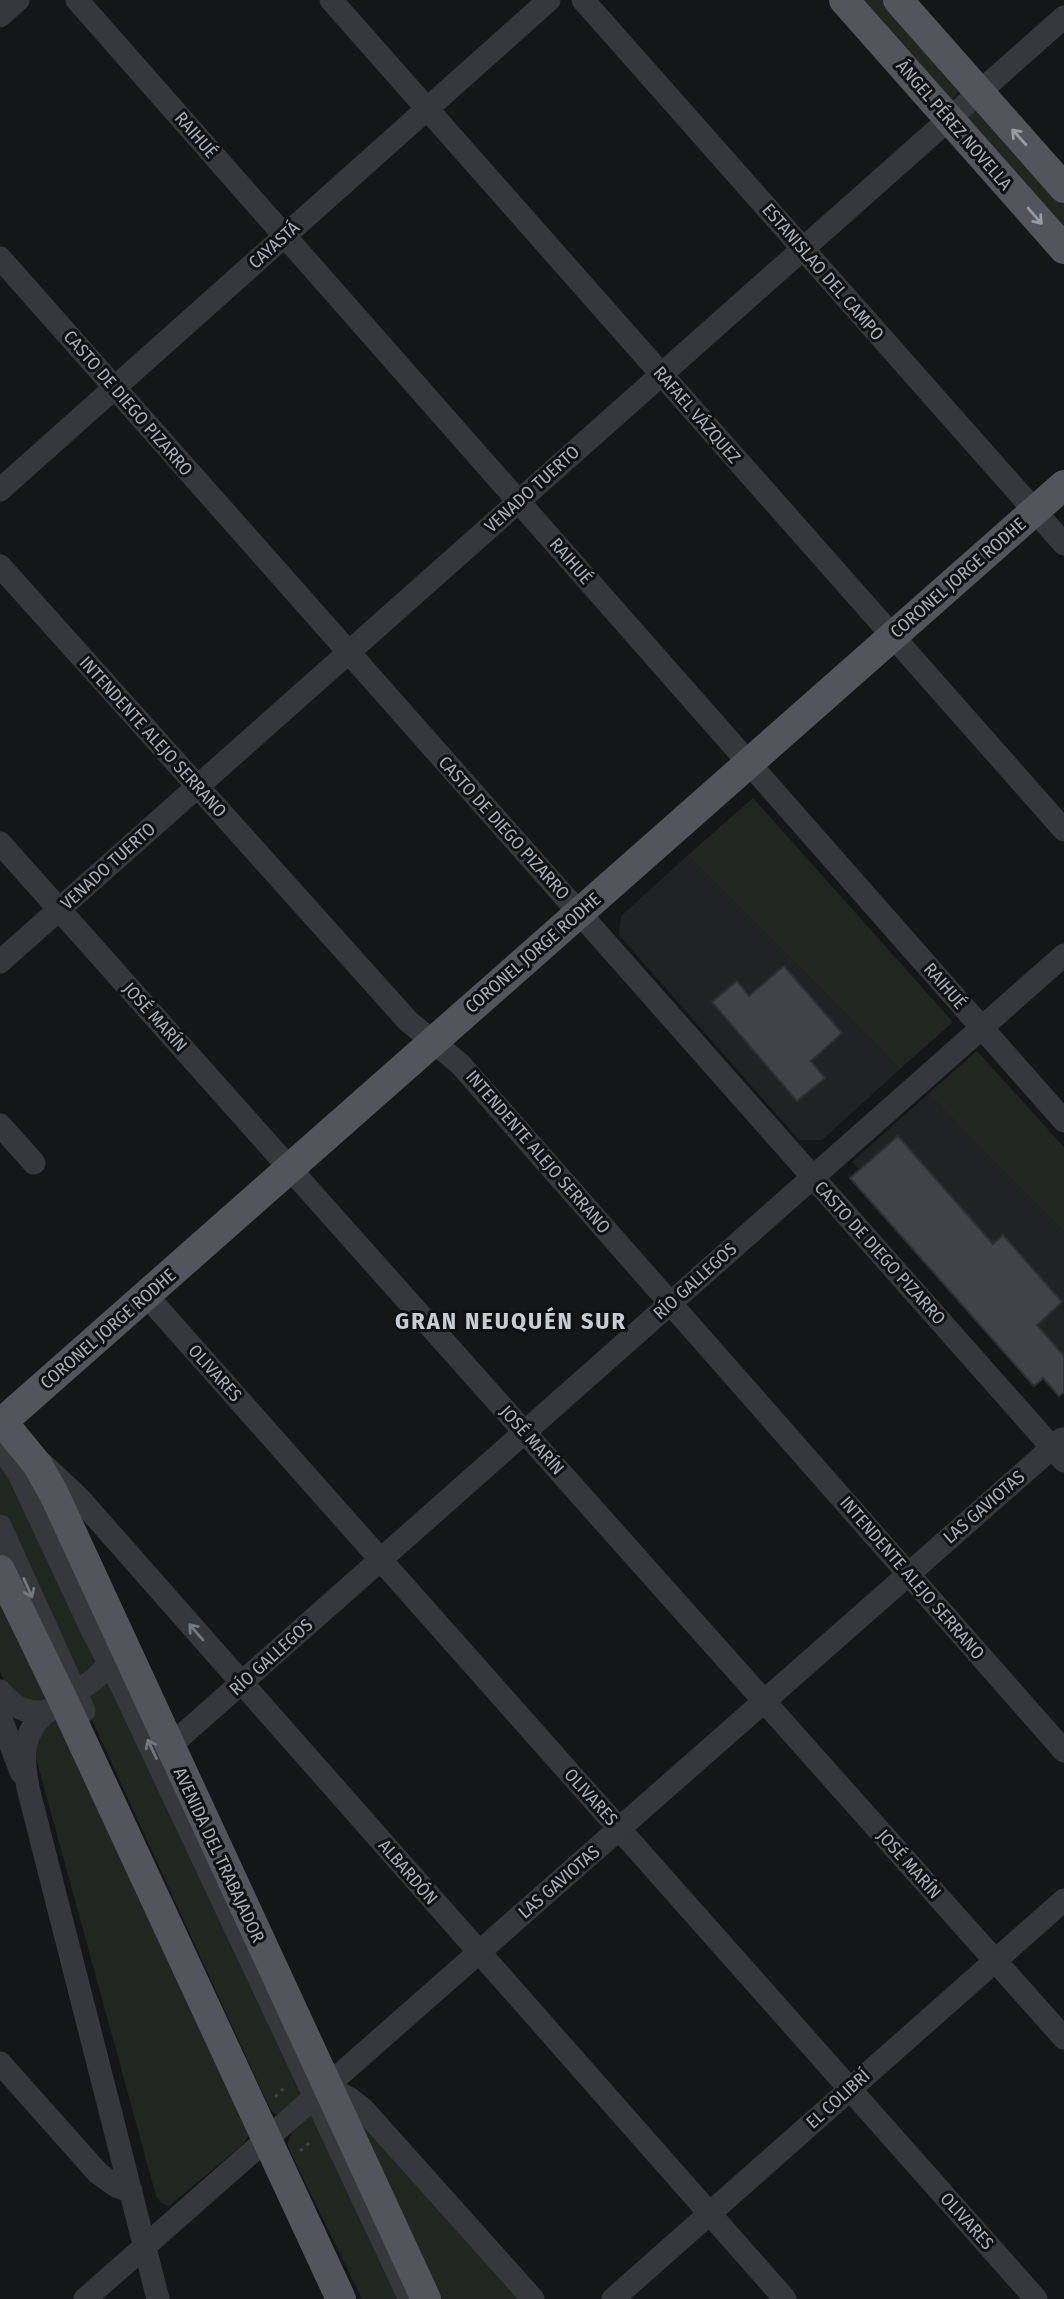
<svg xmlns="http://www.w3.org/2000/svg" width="1064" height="2299" font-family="'Fira Sans Condensed',sans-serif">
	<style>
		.built { fill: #212224 }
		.green { fill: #1f2720 }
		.building { fill: #414447; stroke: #2f3033; stroke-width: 2 }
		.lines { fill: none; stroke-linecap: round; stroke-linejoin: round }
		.path { stroke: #3c3f43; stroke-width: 3.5; stroke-dasharray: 3.5 5; stroke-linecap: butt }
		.minor { stroke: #36383c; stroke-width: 23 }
		.major { stroke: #52555b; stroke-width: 30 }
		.oneway { stroke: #969ca5 }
		.oneway2 { stroke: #747980 }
		.labels { text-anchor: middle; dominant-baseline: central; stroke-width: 6; stroke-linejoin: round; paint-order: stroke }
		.street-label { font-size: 18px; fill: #a7aeb7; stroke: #101112 }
		.district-label { font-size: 24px; font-weight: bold; letter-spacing: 2px; fill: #c8cdd3; stroke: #101112 }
	</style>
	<rect width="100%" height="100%" fill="#151617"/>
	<g class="built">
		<path d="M688,855l212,214 -78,71h-23l-180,-205 2,-19z"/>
		<path d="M928,1094l136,138v160l-5,4 -16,-17 -9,7 -184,-208 10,-9 -8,-7z"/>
	</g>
	<g class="green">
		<path d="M854,0h34l72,91 -9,9z"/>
		<path d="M976,110l88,89v38l-97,-119z"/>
		<path d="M753,798l200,224 -53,47 -212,-214z"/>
		<path d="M977,1051l87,96v85l-136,-138z"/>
		<path d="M0,1460l102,199 -22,21 -6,-3 -74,-163z"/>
		<path d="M0,1587l49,111 -14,8 -30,-22 -5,-13z"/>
		<path d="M108,1679l194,414 -24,21h-3l-5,-5 -182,-398 -1,-16z"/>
		<path d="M54,1715l196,419 -8,11 -73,61 -8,-3 -5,-7 -120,-438 -1,-13z"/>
		<path d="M313,2113l92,186h-43l-74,-152c-1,-15 14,-24 25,-34z"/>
		<path d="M354,2114l168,185h-87z"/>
	</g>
	<g class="building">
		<path d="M784,966l58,67 -31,28 14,17 -28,23 -85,-99 25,-21 12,15z"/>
		<path d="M898,1136l95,108 10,-9 59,67 -25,23 27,31v36l-5,4 -16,-18 -9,8 -184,-208z"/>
	</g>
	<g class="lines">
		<g class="path">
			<path d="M275,2097l12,-12"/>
			<path d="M300,2151l13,-11"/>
		</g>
		<g class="minor">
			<path d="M77,0l987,1121"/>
			<path d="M331,0l733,830"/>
			<path d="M583,0l481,544"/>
			<path d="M0,16l18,-16"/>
			<path d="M0,258l1064,1203"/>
			<path d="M0,490l549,-490"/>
			<path d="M0,566l408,455 52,43 604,687"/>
			<path d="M0,843l1064,1195"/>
			<path d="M0,962l1064,-945"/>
			<path d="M0,1125l34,38"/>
			<path d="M146,1295l890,1004"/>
			<path d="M0,1446l19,28 74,158 30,57 287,610"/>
			<path d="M43,1464l36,34 706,801"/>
			<path d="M0,1526l84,185"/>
			<path d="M115,1650c-14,45 -79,47 -89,94 -4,14 0,30 2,44l130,511"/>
			<path d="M0,1691c13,16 27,24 48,20"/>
			<path d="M0,1716l21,56"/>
			<path d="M170,1746l894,-791"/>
			<path d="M0,2063l98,110 18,13 15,5"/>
			<path d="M326,2087l23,11 14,11 170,190"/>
			<path d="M85,2299l977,-860"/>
			<path d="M613,2299l451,-399"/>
		</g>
		<g class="major">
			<path d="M844,0l220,249"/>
			<path d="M898,0l166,188"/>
			<path d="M0,1419l37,45 17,30 372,805"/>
			<path d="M0,1424l1064,-939"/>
			<path d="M0,1570l63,130 278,599"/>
		</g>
	</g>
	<defs><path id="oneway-shaft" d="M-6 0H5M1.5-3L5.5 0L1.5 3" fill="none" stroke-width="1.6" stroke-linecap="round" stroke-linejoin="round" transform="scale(1.75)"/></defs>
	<g class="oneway">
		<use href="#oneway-shaft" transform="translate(1019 137) rotate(-132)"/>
		<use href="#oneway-shaft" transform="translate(1035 216) rotate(49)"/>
	</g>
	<g class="oneway2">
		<use href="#oneway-shaft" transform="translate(28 1588) rotate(66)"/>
		<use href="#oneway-shaft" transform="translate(196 1632) rotate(-131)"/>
		<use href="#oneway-shaft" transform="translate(152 1749) rotate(-115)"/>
	</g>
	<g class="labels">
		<g class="street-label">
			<text transform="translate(954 125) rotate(49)">ÁNGEL PÉREZ NOVELLA</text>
			<text transform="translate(196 135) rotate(49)">RAIHUÉ</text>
			<text transform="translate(274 245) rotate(-42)">CAYASTÁ</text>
			<text transform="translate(823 272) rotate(49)">ESTANISLAO DEL CAMPO</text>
			<text transform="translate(128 403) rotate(49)">CASTO DE DIEGO PIZARRO</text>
			<text transform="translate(697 415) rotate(49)">RAFAEL VÁZQUEZ</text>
			<text transform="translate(532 489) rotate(-42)">VENADO TUERTO</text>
			<text transform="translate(571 561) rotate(49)">RAIHUÉ</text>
			<text transform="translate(958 578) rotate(-41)">CORONEL JORGE RODHE</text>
			<text transform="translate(153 737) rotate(48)">INTENDENTE ALEJO SERRANO</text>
			<text transform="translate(504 828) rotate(48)">CASTO DE DIEGO PIZARRO</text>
			<text transform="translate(108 866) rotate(-42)">VENADO TUERTO</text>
			<text transform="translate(533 953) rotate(-41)">CORONEL JORGE RODHE</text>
			<text transform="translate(945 986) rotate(49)">RAIHUÉ</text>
			<text transform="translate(155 1017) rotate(48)">JOSÉ MARÍN</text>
			<text transform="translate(538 1152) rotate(49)">INTENDENTE ALEJO SERRANO</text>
			<text transform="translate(880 1253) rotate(48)">CASTO DE DIEGO PIZARRO</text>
			<text transform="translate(695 1281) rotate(-42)">RÍO GALLEGOS</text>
			<text transform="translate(108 1329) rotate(-41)">CORONEL JORGE RODHE</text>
			<text transform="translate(215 1373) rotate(48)">OLIVARES</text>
			<text transform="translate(532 1440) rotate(48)">JOSÉ MARÍN</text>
			<text transform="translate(984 1507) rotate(-41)">LAS GAVIOTAS</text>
			<text transform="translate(912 1578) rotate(49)">INTENDENTE ALEJO SERRANO</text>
			<text transform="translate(271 1657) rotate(-42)">RÍO GALLEGOS</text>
			<text transform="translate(591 1797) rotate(48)">OLIVARES</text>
			<text transform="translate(219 1855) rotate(65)">AVENIDA DEL TRABAJADOR</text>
			<text transform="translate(909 1864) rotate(48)">JOSÉ MARÍN</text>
			<text transform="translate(408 1872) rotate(49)">ALBARDÓN</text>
			<text transform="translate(559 1882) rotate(-41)">LAS GAVIOTAS</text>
			<text transform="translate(838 2099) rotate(-42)">EL COLIBRÍ</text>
			<text transform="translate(967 2221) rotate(48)">OLIVARES</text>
		</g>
		<g class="district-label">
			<text x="511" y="1321">GRAN NEUQUÉN SUR</text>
		</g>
	</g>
</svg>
